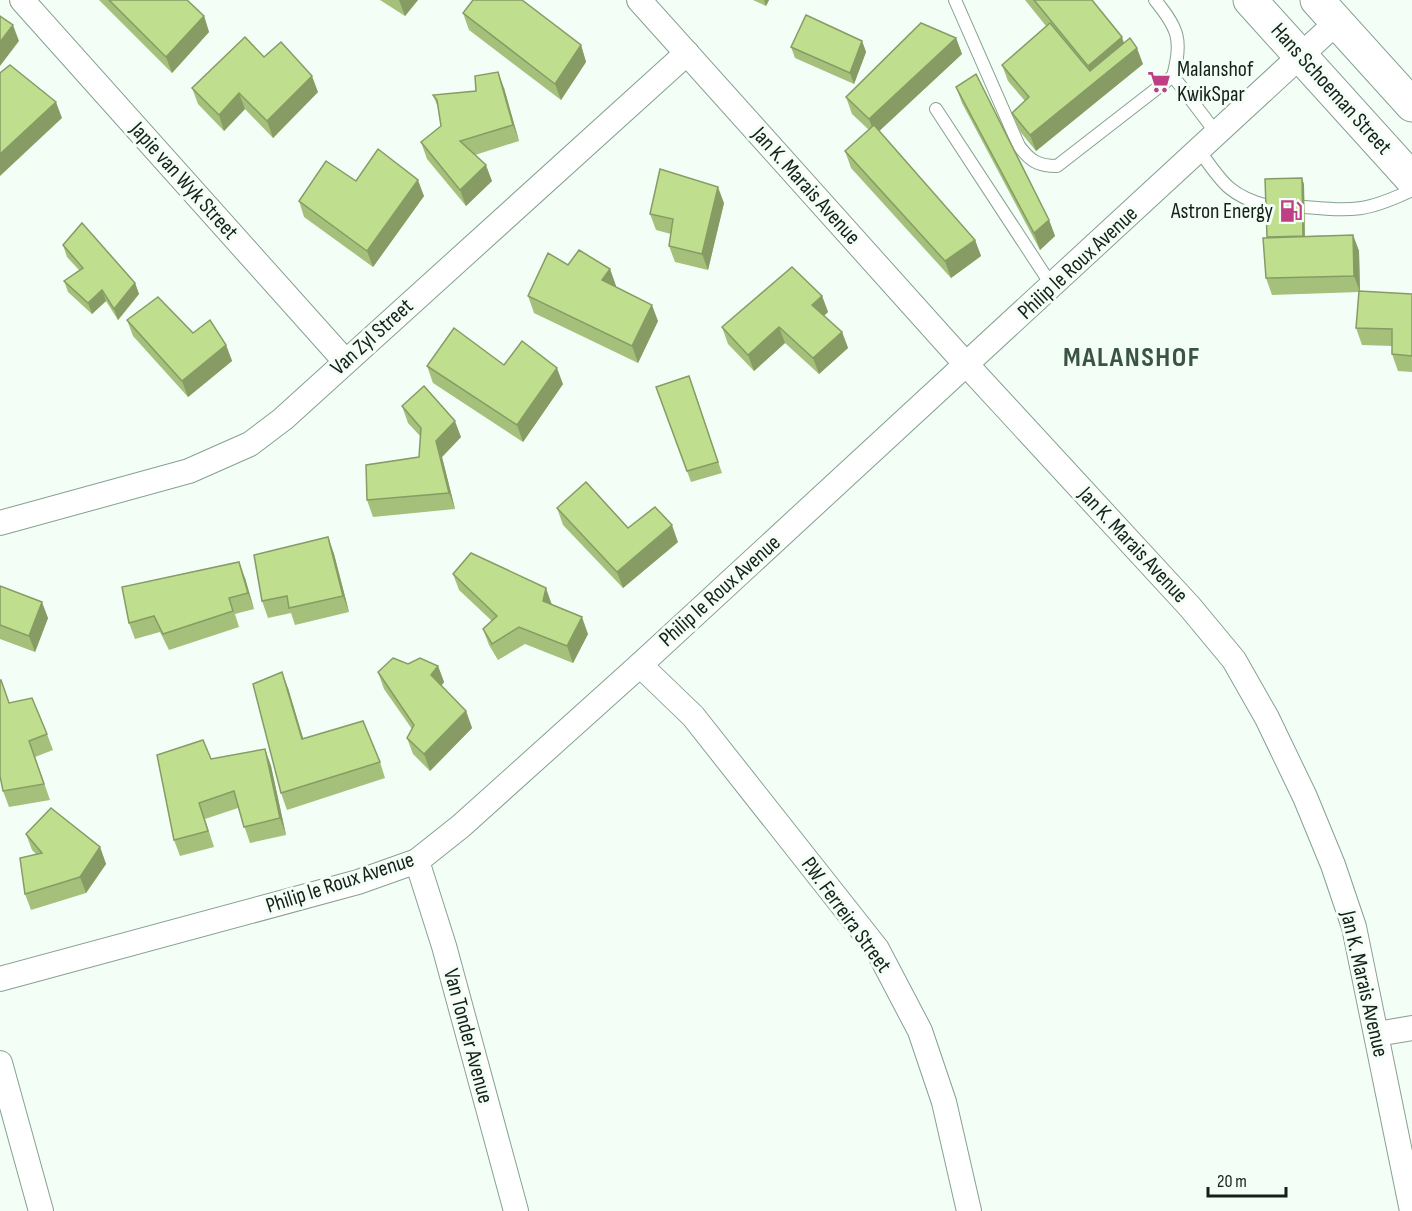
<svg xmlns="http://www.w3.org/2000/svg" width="1412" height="1211" font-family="'Sofia Sans Condensed',sans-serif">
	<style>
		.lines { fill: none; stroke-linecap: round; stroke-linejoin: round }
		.lane-casing { stroke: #86a192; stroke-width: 14 }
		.street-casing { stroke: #86a192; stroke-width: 26 }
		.secondary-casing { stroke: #86a192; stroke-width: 35 }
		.lane { stroke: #fff; stroke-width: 12 }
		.street { stroke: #fff; stroke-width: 24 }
		.secondary { stroke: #fff; stroke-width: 33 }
		.wall { fill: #a4c07b }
		.shaded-wall { fill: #869c64 }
		.building { fill: #bfdf8f; stroke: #869c64; stroke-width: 1.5 }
		.labels { text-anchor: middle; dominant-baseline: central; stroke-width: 6; stroke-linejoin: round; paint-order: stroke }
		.poi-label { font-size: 22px; fill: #16201a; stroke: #f3fef7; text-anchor: start }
		.street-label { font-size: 22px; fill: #16201a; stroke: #f3fef7 }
		.district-label { font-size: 28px; font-weight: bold; letter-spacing: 1.5px; fill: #3a5345; stroke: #f3fef7 }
	</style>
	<rect width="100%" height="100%" fill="#f3fef7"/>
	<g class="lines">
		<g class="lane-casing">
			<g id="lane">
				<path d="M955,0l64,146c11,15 19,20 38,20l116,-90 44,58"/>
				<path d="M1155,0c23,28 28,40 18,76"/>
				<path d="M936,109l116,177"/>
				<path d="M1199,150c22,31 30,46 69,56"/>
				<path d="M1304,207c50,4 62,5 108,-17"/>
			</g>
		</g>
		<g class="street-casing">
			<g id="street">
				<path d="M22,0l323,361"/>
				<path d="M639,0l315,351 236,256 44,53 33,58 38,79 28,68 21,62 58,284"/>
				<path d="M0,523l189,-52 61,-27 33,-25 404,-366"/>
				<path d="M640,665l53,51 184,233 43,82 24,71 25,109"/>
				<path d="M417,861l27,85 72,265"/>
				<path d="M0,979l358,-97 59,-21 44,-35 179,-161 697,-643"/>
				<path d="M1377,1034l35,-6"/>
				<path d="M0,1063l41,148"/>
			</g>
		</g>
		<g class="secondary-casing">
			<g id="secondary">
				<path d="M1250,0l162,179"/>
				<path d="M1317,0l95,105"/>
			</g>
		</g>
		<use href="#lane" class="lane"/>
		<use href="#street" class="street"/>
		<use href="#secondary" class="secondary"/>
	</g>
	<g class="wall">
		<path d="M99,0h88l17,16 5,16 -37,41z"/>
		<path d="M380,0h38l-13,16z"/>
		<path d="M753,0h16l-3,6z"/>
		<path d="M1025,0h67l32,43 19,21 -107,87 -18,-22 -6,-16 13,-12 -17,-20 -6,-16 44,-39z"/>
		<path d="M463,13l118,32 5,17 -25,38 -92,-70z"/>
		<path d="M956,38l6,16 -83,77 96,109 6,16 -30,22 -100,-110 -6,-17 24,-21 -17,-16 -6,-17z"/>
		<path d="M862,41l4,11 -12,32 -59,-26 -4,-11z"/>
		<path d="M956,87l93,133 6,16 -15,14 -78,-147z"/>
		<path d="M192,88l126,4 -45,46 -28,-29 -21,22 -26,-27z"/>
		<path d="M504,88l15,53 -44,14 17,26 -26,25 -39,-47 -6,-17 20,-16 -2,-16 -6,-15z"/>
		<path d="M356,181l68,15 -51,71 -69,-50 -5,-16z"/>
		<path d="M1304,184l1,52 48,-1 6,16 1,40 52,3v78l-14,-1 -6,-17v-8l-30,-1 -6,-17 3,-36 -87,3 -6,-17 1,-41z"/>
		<path d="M724,203l-16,67 -33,-8 -6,-16 2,-12 -15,-4 -6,-16z"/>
		<path d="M63,245l72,38 4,11 -21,26 -12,-19 -14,13 -24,-22 -4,-11 15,-11 -12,-13z"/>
		<path d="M568,265l42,4 6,17 -1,1 43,34 -20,42 -104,-50 -6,-17z"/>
		<path d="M822,296l6,16 -4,4 18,16 6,16 -29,26 -34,-31 -31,28 -26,-27 -6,-17z"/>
		<path d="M127,320l66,13 33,12 6,16 -44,36 -55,-61z"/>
		<path d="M504,365l59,19 -40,58 -90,-59 -6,-17z"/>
		<path d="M656,387h37l29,86 -31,9z"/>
		<path d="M402,406l59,31 -19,20 13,52 -82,8 -6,-17 52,-43 2,-20 -13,-14z"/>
		<path d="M557,508l71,20 50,14 -55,46 -60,-63z"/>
		<path d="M328,537l6,17 15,58 -54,13 -4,-12 -23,5 -6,-17z"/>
		<path d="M453,574l99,31 36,29 -15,29 -48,-19 -27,16 -9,-15 -6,-16 9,-8 -33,-31z"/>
		<path d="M245,578l9,31 -19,5 4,13 -70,23 -9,-18 -25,7 -6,-16z"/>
		<path d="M0,586l48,32 -13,34 -35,-13z"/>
		<path d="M408,664l30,2 6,16 -3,4 25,25 6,17 -42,43 -17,-17 -6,-16 5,-9 -28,-40 -6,-17z"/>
		<path d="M288,688l15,50 77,24 5,16 -98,32 -6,-17z"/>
		<path d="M9,703l38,31 6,16 -18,7 15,43 -41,7 -6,-16z"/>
		<path d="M265,749l6,17 15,69 -36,8 -12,-35 -33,11 9,28 -34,9 -6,-16 37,-81z"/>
		<path d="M26,834l74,13 6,17 -20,29 -55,17 -6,-16 11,-40 -4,-4z"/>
	</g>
	<g class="shaded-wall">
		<path d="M399,0h19l-13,16z"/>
		<path d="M764,0h5l-3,6z"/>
		<path d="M204,16l5,16 -37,41 -6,-16z"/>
		<path d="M13,25l6,16 -19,25v-24z"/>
		<path d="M1122,37l6,18 9,-7 6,16 -107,87 -6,-16 64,-52 -6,-17z"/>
		<path d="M956,38l6,16 -87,81 -6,-16z"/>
		<path d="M862,41l4,11 -12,32 -4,-11z"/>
		<path d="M581,45l5,17 -25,38 -6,-16z"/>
		<path d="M498,72l6,16 15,53 -6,-16z"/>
		<path d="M312,76l6,16 -45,46 -6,-17z"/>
		<path d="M239,93l6,16 -21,22 -5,-16z"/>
		<path d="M56,102l6,16 -62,58v-22z"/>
		<path d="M486,165l6,16 -26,25 -6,-16z"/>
		<path d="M1302,178l2,6 1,69 -2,-6z"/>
		<path d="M418,180l6,16 -51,71 -6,-16z"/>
		<path d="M718,187l6,16 -16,67 -6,-16z"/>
		<path d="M1049,220l6,16 -15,14 -6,-17z"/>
		<path d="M1353,235l6,16 1,41 -6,-16z"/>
		<path d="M975,240l6,16 -30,22 -6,-17z"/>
		<path d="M610,269l6,17 -8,11 -6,-17z"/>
		<path d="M135,283l4,11 -21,26 -4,-11z"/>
		<path d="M102,290l4,11 -14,13 -4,-11z"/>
		<path d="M822,296l6,16 -10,9 -6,-16z"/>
		<path d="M652,305l6,16 -20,42 -6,-17z"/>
		<path d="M779,327l6,16 -31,28 -6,-16z"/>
		<path d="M842,332l6,16 -29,26 -6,-16z"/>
		<path d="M226,345l6,16 -44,36 -6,-16z"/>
		<path d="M557,368l6,16 -40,58 -6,-17z"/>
		<path d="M455,421l6,16 -19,20 13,52 -6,-16 -13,-52z"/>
		<path d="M672,525l6,17 -55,46 -6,-16z"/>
		<path d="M328,537l6,17 15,58 -6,-16z"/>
		<path d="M239,562l6,16 9,31 -6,-16z"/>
		<path d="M546,588l6,17 -9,-4z"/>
		<path d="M42,602l6,16 -13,34 -6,-16z"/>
		<path d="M582,617l6,17 -15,29 -6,-17z"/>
		<path d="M438,666l6,16 -7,10 -6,-17z"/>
		<path d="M282,672l6,16 20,67 -6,-16z"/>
		<path d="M466,711l6,17 -42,43 -6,-17z"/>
		<path d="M265,749l6,17 15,69 -6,-17z"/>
		<path d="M100,847l6,17 -20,29 -6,-16z"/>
	</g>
	<g class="building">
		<path d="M109,0h78l17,16 -38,41z"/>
		<path d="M473,0h49l59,45 -26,39 -92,-71z"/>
		<path d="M1034,0h58l30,37 -34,29z"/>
		<path d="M806,15l56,26 -12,32 -59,-26z"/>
		<path d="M0,16l13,9 -13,17z"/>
		<path d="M921,23l35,15 -87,81 -23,-22z"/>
		<path d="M1050,23l40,48 40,-33 7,10 -107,87 -18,-22 17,-16 -27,-32z"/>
		<path d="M245,37l19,20 17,-15 31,34 -45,45 -28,-28 -20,22 -27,-27z"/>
		<path d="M10,65l46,37 -56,52v-81z"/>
		<path d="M498,72l15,53 -53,16 26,24 -26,25 -39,-48 20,-16 -4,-26 -4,-5 43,-4 -1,-15z"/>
		<path d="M976,74l73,146 -15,13 -78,-146z"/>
		<path d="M874,125l101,115 -30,21 -100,-110z"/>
		<path d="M378,149l40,31 -51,71 -68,-50 27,-40 30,20z"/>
		<path d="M660,169l58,18 -16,67 -33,-8 4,-27 -23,-5z"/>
		<path d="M1302,178l1,58 -36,1 -2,-58z"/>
		<path d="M82,223l53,60 -21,26 -12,-19 -14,13 -24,-22 19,-13 -20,-23z"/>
		<path d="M1353,235l1,41 -88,2 -3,-40z"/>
		<path d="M579,250l31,19 -8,11 50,25 -20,41 -104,-50 20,-43 20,12z"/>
		<path d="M792,267l30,29 -10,9 30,27 -29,26 -34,-31 -31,28 -26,-28z"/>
		<path d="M1359,291l53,3v62l-20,-2v-25l-36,-1z"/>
		<path d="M158,297l35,36 17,-13 16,25 -44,36 -55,-61z"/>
		<path d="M454,328l50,37 18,-24 35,27 -40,57 -90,-59z"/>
		<path d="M689,376l29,86 -31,9 -31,-84z"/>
		<path d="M424,386l31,35 -19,20 13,52 -82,7 -1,-35 53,-8 2,-29 -19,-22z"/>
		<path d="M586,482l42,46 27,-21 17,18 -55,47 -60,-64z"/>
		<path d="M328,537l15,59 -54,12 -2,-12 -25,5 -8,-46z"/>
		<path d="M471,553l75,35 -3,13 39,16 -15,29 -48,-19 -27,17 -9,-15 14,-13 -44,-42z"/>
		<path d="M239,562l9,31 -19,5 4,13 -70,23 -9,-18 -25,7 -7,-36z"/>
		<path d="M0,586l42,16 -13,34 -29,-11z"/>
		<path d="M393,658l15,6 12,-6 18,8 -7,9 35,36 -42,43 -17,-16 7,-13 -36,-53z"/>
		<path d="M282,672l20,67 61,-18 17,41 -99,31 -28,-109z"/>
		<path d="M0,680h1l8,23 23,-5 15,36 -18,7 15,43 -41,7 -3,-15z"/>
		<path d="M203,740l8,19 54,-10 15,69 -36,9 -10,-36 -35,12 9,28 -34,9 -17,-85z"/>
		<path d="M51,808l49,39 -20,30 -55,17 -5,-36 22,-5 -16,-19z"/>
	</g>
	<defs>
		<g id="supermarket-bare" transform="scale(1.8)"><path d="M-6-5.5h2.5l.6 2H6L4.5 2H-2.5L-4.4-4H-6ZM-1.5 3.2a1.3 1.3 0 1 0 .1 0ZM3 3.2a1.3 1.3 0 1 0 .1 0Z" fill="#c03e84" stroke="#f3fef7" stroke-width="2.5" paint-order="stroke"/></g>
		<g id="fuel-bare" transform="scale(1.8)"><path d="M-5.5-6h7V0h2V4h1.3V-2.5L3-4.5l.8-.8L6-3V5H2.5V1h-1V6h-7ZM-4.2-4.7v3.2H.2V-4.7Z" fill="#c03e84" stroke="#f3fef7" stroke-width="2.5" paint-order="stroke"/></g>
	</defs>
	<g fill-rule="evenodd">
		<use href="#supermarket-bare" x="1159" y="82"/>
		<use href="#fuel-bare" x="1291" y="211"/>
	</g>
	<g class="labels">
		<g class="poi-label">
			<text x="1177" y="69">Malanshof<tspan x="1177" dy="25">KwikSpar</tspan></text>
			<text x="1273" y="211" text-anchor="end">Astron Energy</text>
		</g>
		<g class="street-label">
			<text transform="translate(1331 89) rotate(48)">Hans Schoeman Street</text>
			<text transform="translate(184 181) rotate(48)">Japie van Wyk Street</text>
			<text transform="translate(806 186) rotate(48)">Jan K. Marais Avenue</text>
			<text transform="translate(1078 263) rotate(-43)">Philip le Roux Avenue</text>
			<text transform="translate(372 337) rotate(-42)">Van Zyl Street</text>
			<text transform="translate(1133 545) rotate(47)">Jan K. Marais Avenue</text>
			<text transform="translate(720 591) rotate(-42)">Philip le Roux Avenue</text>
			<text transform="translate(340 883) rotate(-18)">Philip le Roux Avenue</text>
			<text transform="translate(846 915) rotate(54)">P.W. Ferreira Street</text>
			<text transform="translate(1364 984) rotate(77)">Jan K. Marais Avenue</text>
			<text transform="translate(468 1036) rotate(75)">Van Tonder Avenue</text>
		</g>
		<g class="district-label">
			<text x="1132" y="357">MALANSHOF</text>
		</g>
	</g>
	<path d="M1208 1187v9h78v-9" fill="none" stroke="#16201a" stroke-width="3"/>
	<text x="1217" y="1187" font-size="18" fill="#16201a" stroke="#f3fef7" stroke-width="4.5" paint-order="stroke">20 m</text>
</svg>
